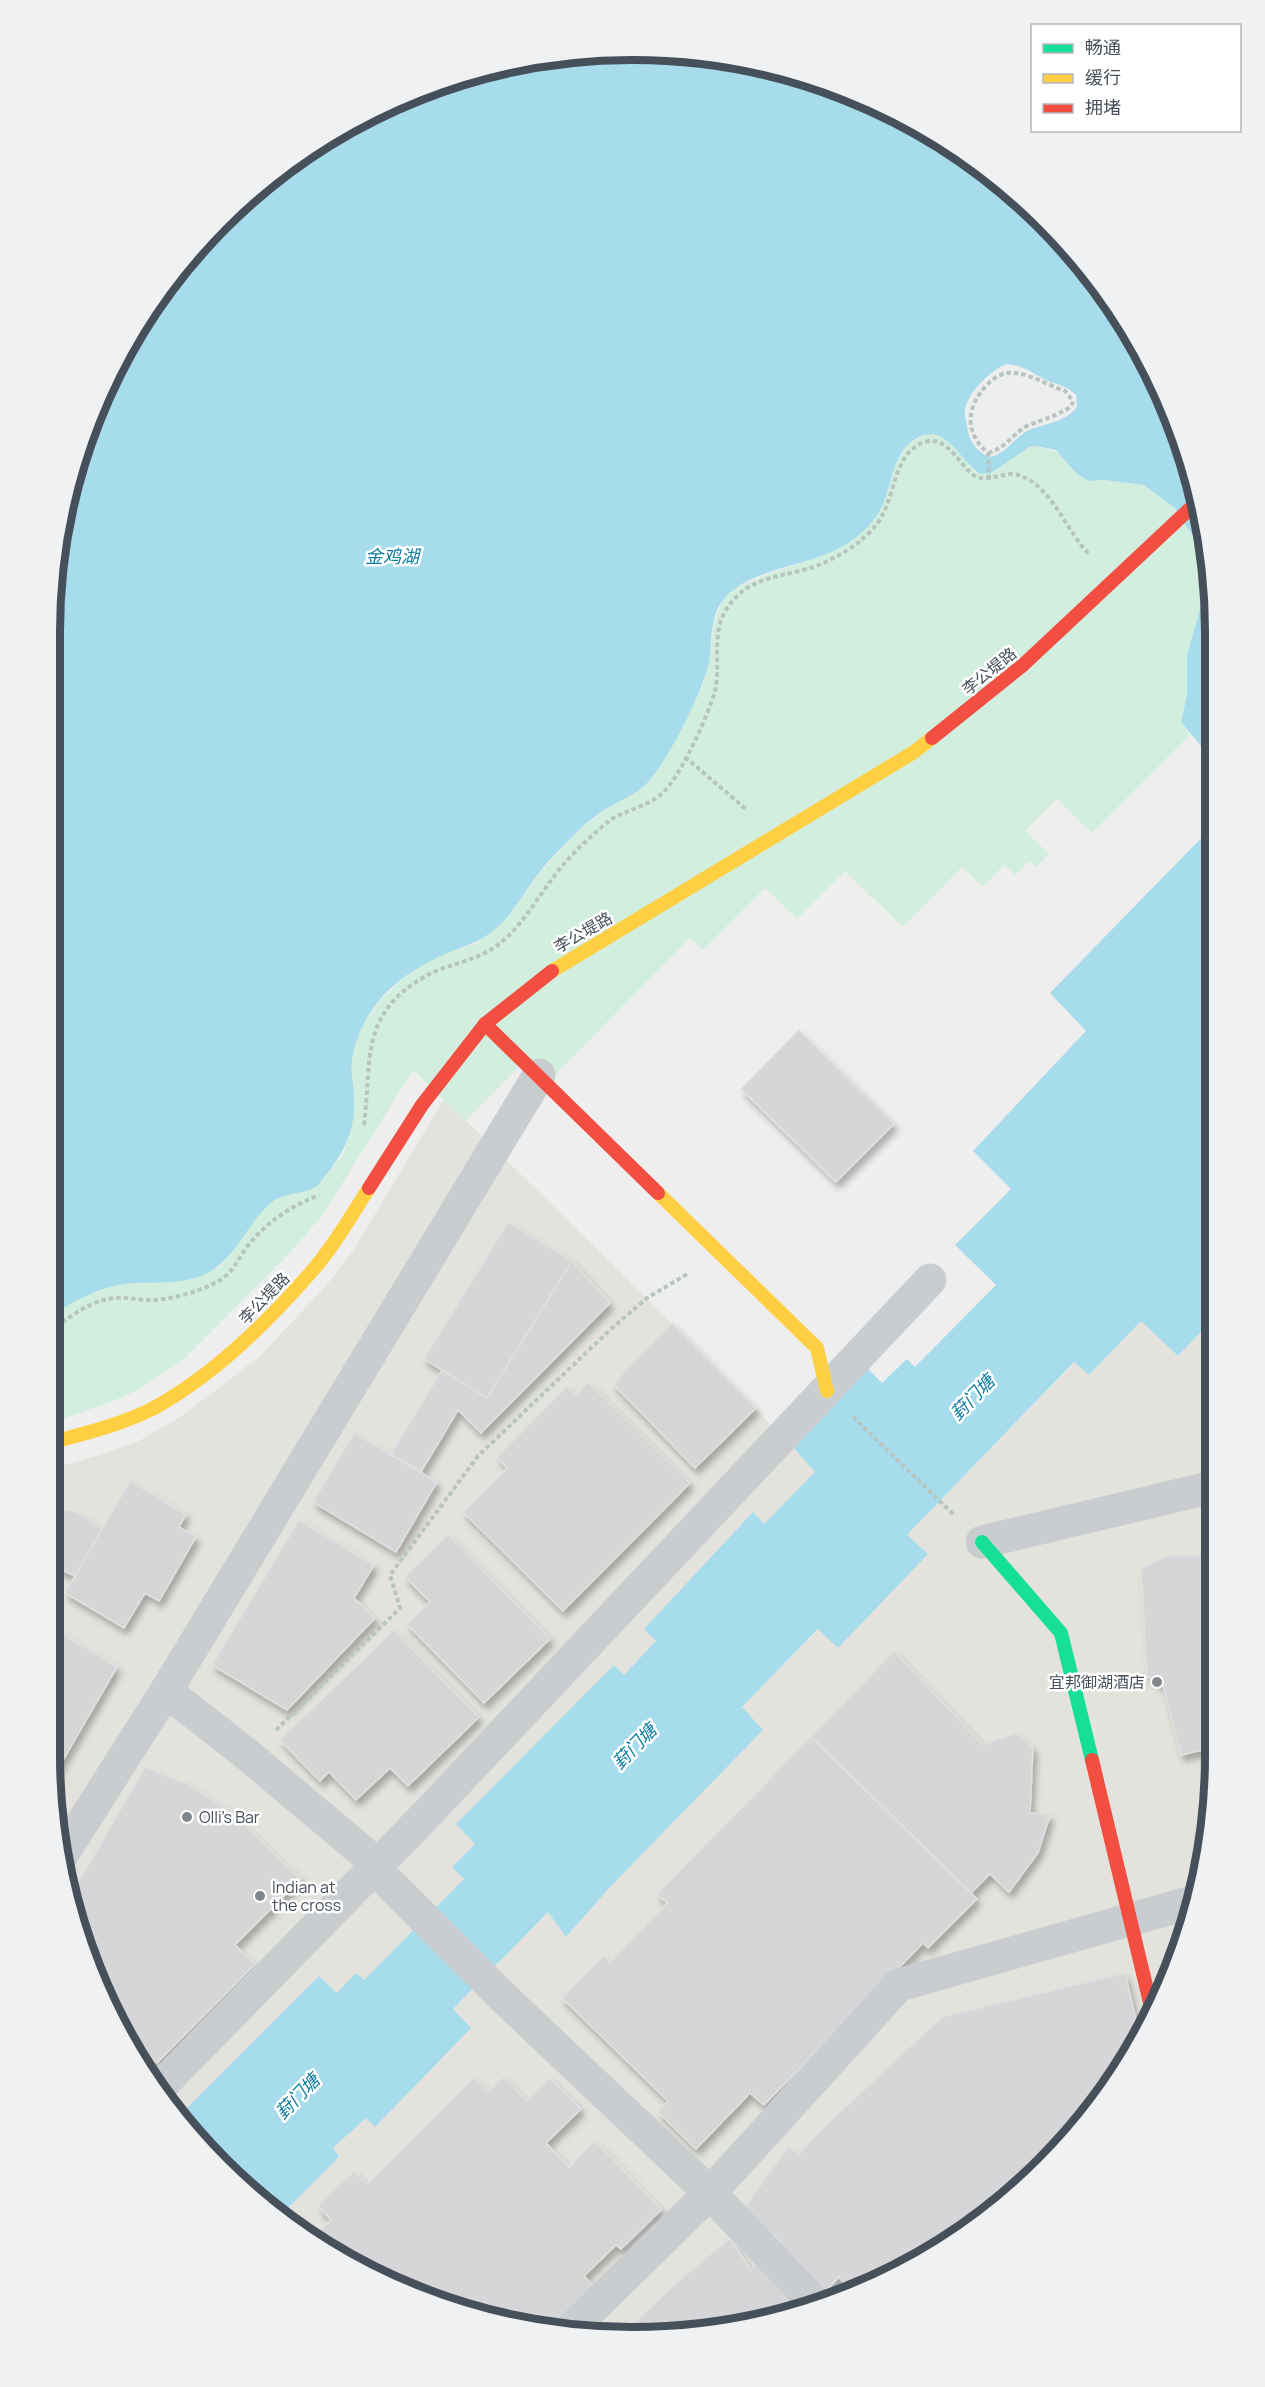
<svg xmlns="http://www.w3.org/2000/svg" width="1265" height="2387" font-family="Manrope,'Noto Sans SC',sans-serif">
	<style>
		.commercial { fill: #e4e2dc }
		.green { fill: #d2eede }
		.water { fill: #a7dcec; fill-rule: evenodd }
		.building { fill: #d6d6d8; stroke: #e0e0e1; stroke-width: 1.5; filter: url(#shadow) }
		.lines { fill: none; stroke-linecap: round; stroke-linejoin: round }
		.path { stroke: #b7c4c0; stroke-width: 4; stroke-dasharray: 4.5 3; stroke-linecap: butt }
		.street { stroke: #cacdcf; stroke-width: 33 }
		.fast { stroke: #16e098; stroke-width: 14 }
		.slow { stroke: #ffcf43; stroke-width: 14 }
		.jam { stroke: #f24e42; stroke-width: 14 }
		.poi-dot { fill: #81878e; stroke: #fff; stroke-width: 2 }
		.labels { text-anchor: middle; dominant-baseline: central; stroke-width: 5; stroke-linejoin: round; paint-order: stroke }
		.street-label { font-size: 16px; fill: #46505b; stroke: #fff }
		.poi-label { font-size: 16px; fill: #46505b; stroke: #fff; text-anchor: start }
		.water-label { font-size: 18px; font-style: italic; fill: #0c7da0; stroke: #fff }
		.rim { fill: none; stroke: #46505b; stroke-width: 8 }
	</style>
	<defs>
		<filter id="shadow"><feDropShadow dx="3.5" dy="6" stdDeviation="3" flood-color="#0004"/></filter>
	</defs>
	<rect width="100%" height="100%" fill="#efeeee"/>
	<g class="commercial">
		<path d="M444,1099l203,199 169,173 -52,54 -11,-13 -108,117 12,12 -33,35 -9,-10 -159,158 19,20 -23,22 12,13 -101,102 -26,12 -18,-17 -141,141 -8,-7 -89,-168 -20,-74 -11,-114v-285l50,-14 39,-14 44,-26 75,-57 67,-71 28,-36z"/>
		<path d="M1213,1319l1,473 -18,113 -41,108 -111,154 -154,111 -106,40 -113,18 -189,-18 -173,-79 -27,-25 57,-57 -7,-8 34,-31 9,8 95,-99 -18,-17 96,-98 19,24 44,-50 151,-156 -20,-23 77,-78 19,19 89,-94 -20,-19 168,-173 14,13 52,-54 37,35z"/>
	</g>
	<path class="green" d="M928,434c22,1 35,23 48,39h15l33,-24 13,-3 23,7 29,28 15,-1 40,5 31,23 22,35 11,38 -21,74v40l-6,27 9,13 -98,98 -35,-34 -32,32 24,23 -13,13 -7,-6 -14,14 -11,-10 -21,22 -21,-20 -59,60 -58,-56 -48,48 -32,-31 -62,62 -13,-12 -143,145 -23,-22 -59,60 -52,-51 -90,144 -32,38 -107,107 -44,30 -29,13 -61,21v-105l21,-16 25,-12 35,-7 36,-1 53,-15 36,-50 18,-18 43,-13 26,-31 9,-30 3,-24 -4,-36 9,-36 19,-28 26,-24 24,-16 25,-11 23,-7 18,-14 16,-16 27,-38 37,-41 28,-23 41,-25 25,-36 34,-66 6,-22 5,-40 8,-20 13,-14 38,-16 20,-6 59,-25 27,-28 18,-53 5,-8 7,-9z"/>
	<g class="water">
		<path d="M671,51l113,18 107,41 126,84 100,114 54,102 39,146 1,202 -30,-36 6,-27v-40l21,-74 -11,-38 -22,-35 -31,-23 -40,-5 -15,1 -12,-7 -21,-24 -19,-4 -8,1 -38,26 -11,1c-19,-12 -33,-50 -61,-37 -26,12 -26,44 -36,67 -6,15 -19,28 -32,37 -36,27 -109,25 -132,65 -9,16 -7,38 -10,56 -6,29 -44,106 -66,125 -11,9 -25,14 -37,22 -12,7 -23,17 -33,27 -13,13 -27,27 -38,42 -14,19 -25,41 -45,55 -12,10 -24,12 -38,18 -27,11 -57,29 -75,52 -14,18 -22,37 -25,58 -2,12 2,24 2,36 2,30 -9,55 -28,78 -3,3 -5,8 -9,11 -13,9 -34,6 -46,17 -27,23 -38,63 -73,74 -20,7 -43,5 -64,6 -33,3 -58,15 -84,35l1,-723 18,-114 41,-107 60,-97 78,-83 93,-67 104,-47 112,-26zM1006,364c16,1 23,7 36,14 12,7 24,6 34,17l1,12c-12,16 -33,16 -50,24 -13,7 -23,25 -38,26 -11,-5 -18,-13 -21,-25 -1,-8 -4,-15 -3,-23 4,-18 25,-38 41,-45z"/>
		<path d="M1211,828l2,491 -35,37 -37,-35 -52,54 -15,-13 -167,173 21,19 -90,94 -20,-19 -76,78 21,23 -152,156 -45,51 -18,-25 -95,97 18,19 -96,99 -9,-9 -33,30 6,9 -57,57 -104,-97 141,-141 18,17 19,-20 8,7 100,-101 -12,-12 23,-23 -19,-20 158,-159 10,10 32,-34 -12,-12 109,-117 11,12 51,-52 -23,-26 74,-79 16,16 25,-24 8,8 81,-82 -41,-40 56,-56 -38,-38 113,-120 -36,-38z"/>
	</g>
	<g class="building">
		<path d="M799,1030l95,94 -58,58 -95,-93z"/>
		<path d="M508,1222l64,39 -85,137 -63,-39z"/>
		<path d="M572,1261l38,42 -129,130 -23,-23 -37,62 -30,-18 51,-84 45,28z"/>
		<path d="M672,1323l84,85 -61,60 -82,-84z"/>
		<path d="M588,1382l102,101 -127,128 -100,-99 44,-44 -10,-11 70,-71 9,9z"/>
		<path d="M354,1433l83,49 -41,70 -83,-50z"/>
		<path d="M130,1481l56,33 -7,13 17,10 -37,64 -14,-8 -21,35 -59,-35z"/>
		<path d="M70,1510l14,6 18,13 -27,47 -11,-5 -14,-3v-55z"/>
		<path d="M299,1520l75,45 -20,33 21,20 -88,92 -75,-45z"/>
		<path d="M448,1534l102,105 -66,64 -77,-79 23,-22 -25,-25z"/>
		<path d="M1167,1556h47v241l-12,-47 -21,5 -18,-70 -16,-9 -6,-108z"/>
		<path d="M50,1626l67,41 -65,112 -2,-25z"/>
		<path d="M394,1630l85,87 -71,69 -18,-18 -34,32 -27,-28 -9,9 -40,-41z"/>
		<path d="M894,1651l89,94 33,-12 17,14 -3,66 20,2 -12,38 -29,39 -19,-18 -19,19 -160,-156z"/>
		<path d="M811,1737l166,162 -49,49 -5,-5 -159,162 -14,-12 -54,56 -38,-37 10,-11 -106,-103 41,-42 7,6 57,-59 -10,-9z"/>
		<path d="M145,1767l42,17 43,27 71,68 -66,66 20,19 -98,99 -20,-16 -56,-105 -12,-43z"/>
		<path d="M1125,1973l13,56 7,-2 -101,140 -154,111 -39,14 -12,-15 -28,30 -27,11 -113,18 -46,-4 49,-47 56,-47 21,32 29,-29 -38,-30 46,-64 11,7 24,-26 119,-111z"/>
		<path d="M504,2077l23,24 23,-23 31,31 -35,34 23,24 26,-26 67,68 -41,40 -5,-4 -32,31 9,9 -40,40 -71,-7 -172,-78 21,-20 -13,-14 36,-35 13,13 107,-106 14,14z"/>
	</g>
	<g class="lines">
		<g class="path">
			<path d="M988,453c17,-4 24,-19 39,-27 17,-7 28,-9 45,-20l1,-5 -8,-10c-18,-6 -39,-20 -58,-18 -7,1 -15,6 -20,12 -21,21 -23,48 1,68l1,26"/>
			<path d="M685,757l62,53"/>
			<path d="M364,1125c8,-65 -5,-110 60,-148 22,-13 50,-15 71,-30 26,-19 41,-47 60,-72 14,-19 32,-35 49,-50 20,-18 46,-15 65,-39 16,-21 39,-70 46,-95 6,-26 -4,-58 11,-81 20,-32 48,-32 81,-41 17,-5 38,-16 52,-27 8,-7 18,-16 23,-26 13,-23 13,-65 43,-74 23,-7 34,24 50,34 15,8 30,-7 46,0 32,12 45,55 68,78"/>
			<path d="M50,1331c19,-13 40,-31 65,-33 12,-1 24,2 36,2 19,0 50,-9 66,-18 15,-8 20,-21 29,-34 20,-26 44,-41 73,-53"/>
			<path d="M853,1417l102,99"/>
			<path d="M276,1730l124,-122 -10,-33 88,-119 133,-127 36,-31 42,-25"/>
		</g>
		<g class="street">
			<path d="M982,1542l231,-55"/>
			<path d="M166,1691l83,65 128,108"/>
			<path d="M60,1858l106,-167 373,-616"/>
			<path d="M388,1882l118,118 204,193 107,112"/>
			<path d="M159,2088l265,-271 506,-537"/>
			<path d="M573,2327l137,-134 189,-208 297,-84"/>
		</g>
		<path class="fast" d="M982,1542l79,91 31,127"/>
		<g class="slow">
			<path d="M552,971l362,-219 18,-14"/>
			<path d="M658,1193l159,155 10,43"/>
			<path d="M50,1443c35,-10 71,-18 104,-35 60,-33 113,-85 158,-137 22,-25 39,-55 57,-83"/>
		</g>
		<g class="jam">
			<path d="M932,738l91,-73 173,-162"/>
			<path d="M485,1024l173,169"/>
			<path d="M369,1188l53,-83 63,-81 67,-53"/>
			<path d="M1092,1760l61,255"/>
		</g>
	</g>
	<g class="poi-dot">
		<circle cx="1157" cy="1682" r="6"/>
		<circle cx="187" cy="1817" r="6"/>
		<circle cx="260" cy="1896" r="6"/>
	</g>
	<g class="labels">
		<g class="street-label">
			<text transform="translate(989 671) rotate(-39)">李公堤路</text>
			<text transform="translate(583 932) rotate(-30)">李公堤路</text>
			<text transform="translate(264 1298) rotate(-46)">李公堤路</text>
		</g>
		<g class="poi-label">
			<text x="1145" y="1682" text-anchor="end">宜邦御湖酒店</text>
			<text x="199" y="1817">Olli's Bar</text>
			<text x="272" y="1887">Indian at<tspan x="272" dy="18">the cross</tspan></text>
		</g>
		<g class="water-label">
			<text x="392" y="556">金鸡湖</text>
			<text transform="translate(972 1397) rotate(-46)">葑门塘</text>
			<text transform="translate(634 1746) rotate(-46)">葑门塘</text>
			<text transform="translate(297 2096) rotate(-46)">葑门塘</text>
		</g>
	</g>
	<path d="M0 0H1265V2387H0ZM632 60H633A572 572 0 0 1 1205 632V1755A572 572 0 0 1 633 2327H632A572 572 0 0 1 60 1755V632A572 572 0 0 1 632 60Z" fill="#f0f1f2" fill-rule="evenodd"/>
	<path class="rim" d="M632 60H633A572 572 0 0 1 1205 632V1755A572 572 0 0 1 633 2327H632A572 572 0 0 1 60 1755V632A572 572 0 0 1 632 60Z"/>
	<rect x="1031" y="24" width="210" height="108" fill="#ffffff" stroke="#b5b9bd" stroke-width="1.5"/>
	<rect x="1043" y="44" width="30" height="9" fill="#16e098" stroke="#b5b9bd" stroke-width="1.5"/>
	<text x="1085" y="54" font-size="18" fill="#46505b">畅通</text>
	<rect x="1043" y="74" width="30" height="9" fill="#ffcf43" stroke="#b5b9bd" stroke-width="1.5"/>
	<text x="1085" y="84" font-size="18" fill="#46505b">缓行</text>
	<rect x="1043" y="104" width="30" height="9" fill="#f24e42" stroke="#b5b9bd" stroke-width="1.5"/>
	<text x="1085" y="114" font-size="18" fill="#46505b">拥堵</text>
</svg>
